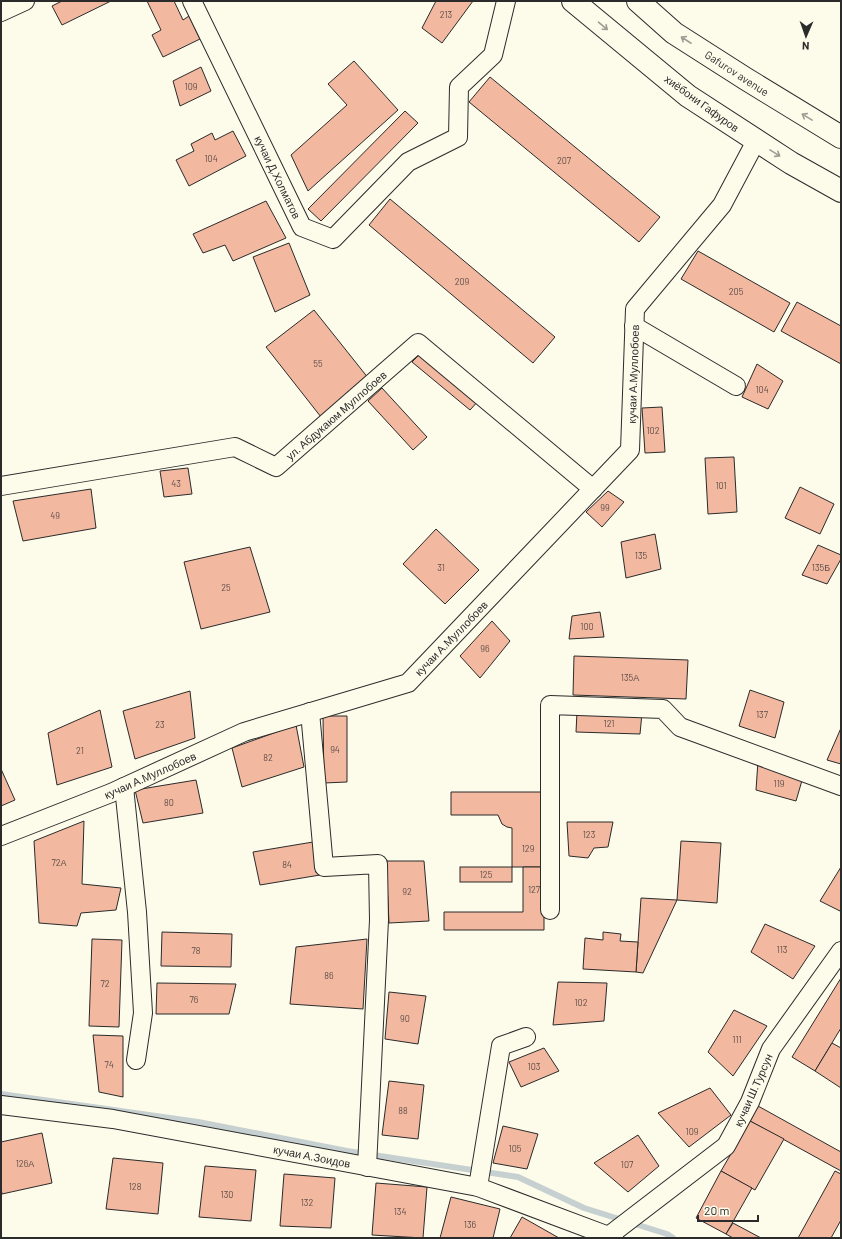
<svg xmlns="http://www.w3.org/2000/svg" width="842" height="1239" font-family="Barlow,sans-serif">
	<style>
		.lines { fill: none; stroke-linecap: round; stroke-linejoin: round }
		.stream { stroke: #c7d0d0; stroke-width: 6 }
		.building { fill: #f2b8a0; stroke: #2b2b2b }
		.street-casing { stroke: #2b2b2b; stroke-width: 20 }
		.highway-casing { stroke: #2b2b2b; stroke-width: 24 }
		.street { stroke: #fdfbea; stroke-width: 18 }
		.highway { stroke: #fdfbea; stroke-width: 22 }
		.oneway { stroke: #9e9d94 }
		.labels { text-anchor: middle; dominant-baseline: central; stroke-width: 3; stroke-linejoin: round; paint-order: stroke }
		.number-label { font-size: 9px; fill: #5d4e48 }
		.street-label { font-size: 11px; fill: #2b2b2b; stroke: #fdfbea }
	</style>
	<rect width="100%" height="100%" fill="#fdfbea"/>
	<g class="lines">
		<path class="stream" d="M1,1094l197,28 149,29 171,26 66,31 83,26 6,4"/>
	</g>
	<g class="building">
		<path d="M62,1h49l-49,24 -10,-19z"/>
		<path d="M147,1h27l9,19 6,-4 11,23 -37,18 -11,-22 9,-5z"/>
		<path d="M436,1h37l-31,42 -20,-15z"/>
		<path d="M354,61l44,49 -90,81 -17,-36 56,-50 -19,-21z"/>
		<path d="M201,67l10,24 -31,15 -7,-25z"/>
		<path d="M490,77l170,140 -21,25 -170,-140z"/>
		<path d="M405,111l13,12 -97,98 -13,-12z"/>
		<path d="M233,131l13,25 -57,30 -13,-26 18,-9 -3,-7 21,-11 3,7z"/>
		<path d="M390,199l165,138 -22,26 -164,-138z"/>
		<path d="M266,201l20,37 -53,23 -8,-16 -22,8 -10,-19z"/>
		<path d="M289,243l21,52 -35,17 -22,-55z"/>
		<path d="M698,251l92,52 -16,29 -93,-53z"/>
		<path d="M797,302l44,24v38l-60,-33z"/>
		<path d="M314,310l55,69 -48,38 -55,-70z"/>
		<path d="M422,352l58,47 -10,11 -58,-48z"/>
		<path d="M757,364l26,17 -15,28 -26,-12z"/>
		<path d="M382,388l45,49 -14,13 -45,-49z"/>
		<path d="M662,407l3,45 -20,1 -3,-45z"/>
		<path d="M734,457l3,55 -29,2 -3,-56z"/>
		<path d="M188,468l4,26 -28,3 -4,-26z"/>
		<path d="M800,487l34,17 -14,30 -35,-16z"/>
		<path d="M91,489l5,39 -73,13 -10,-40z"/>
		<path d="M608,491l16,11 -22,25 -16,-15z"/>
		<path d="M436,529l43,41 -34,34 -42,-40z"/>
		<path d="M655,534l6,35 -35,9 -5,-36z"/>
		<path d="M818,545l23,10v4l-14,25 -25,-9z"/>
		<path d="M250,547l20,65 -69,17 -17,-67z"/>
		<path d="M600,612l4,25 -35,2 3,-23z"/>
		<path d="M492,621l18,20 -30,37 -20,-22z"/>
		<path d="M574,656l114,4 -2,39 -113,-4z"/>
		<path d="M750,690l34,12 -9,36 -36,-12z"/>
		<path d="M190,691l5,47 -60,21 -12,-48z"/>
		<path d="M100,710l12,57 -55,18 -9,-52z"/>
		<path d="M577,712l65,1 -2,21 -64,-2z"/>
		<path d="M323,716h24v66l-23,1z"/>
		<path d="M296,725l8,42 -62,20 -10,-39z"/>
		<path d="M841,728v36l-14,-4z"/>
		<path d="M758,761l45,16 -7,24 -40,-11z"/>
		<path d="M1,769l14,31 -14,6z"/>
		<path d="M196,780l7,33 -60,10 -8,-33z"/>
		<path d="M451,792h93v75h-32v-39l-5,-1 -5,-3 -4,-9h-47z"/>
		<path d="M84,821l-2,63 39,4 -5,22 -35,3 -4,13 -38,-3 -5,-82z"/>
		<path d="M567,822h46l-5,25 -14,1 -6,10 -19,-2z"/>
		<path d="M681,841l40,2 -4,60 -40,-3z"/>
		<path d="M313,842l7,33 -60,10 -7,-33z"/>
		<path d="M386,861h38l5,60 -40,2z"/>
		<rect x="460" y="867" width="52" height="15"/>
		<path d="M523,867h21v63h-100v-18h79z"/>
		<path d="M841,867v41l-1,3 -20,-10z"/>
		<path d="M641,898l36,2 -34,73 -7,-1z"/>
		<path d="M765,924l50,22 -22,33 -42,-27z"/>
		<path d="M162,932l70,2 -1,33 -70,-1z"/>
		<path d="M603,932l18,2 -1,7 18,1 -2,30 -53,-3 2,-31 18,2z"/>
		<path d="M92,939l30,1 -3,87 -30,-1z"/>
		<path d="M367,939l-4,70 -73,-5 6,-57z"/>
		<path d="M841,978v50l-26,43 -23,-14z"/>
		<path d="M558,982l49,1 -3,38 -51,4z"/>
		<path d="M157,983l79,1 -7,30h-73z"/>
		<path d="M389,992l37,4 -8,48 -33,-5z"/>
		<path d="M734,1010l33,16 -34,50 -25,-24z"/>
		<path d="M93,1035l30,1v61l-24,-5z"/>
		<path d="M832,1043l9,5v40l-26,-17z"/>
		<path d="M544,1048l15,23 -38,16 -12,-25z"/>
		<path d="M389,1081l35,4 -6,54 -36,-4z"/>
		<path d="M710,1088l21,27 -42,32 -31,-34z"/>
		<path d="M758,1106l83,46v19l-91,-50z"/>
		<path d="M750,1121l34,18 -29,51 -34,-19z"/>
		<path d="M503,1126l35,8 -11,35 -34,-6z"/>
		<path d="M42,1133l10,50 -50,11 -1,-6v-46z"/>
		<path d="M638,1135l21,31 -31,26 -34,-29z"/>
		<path d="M113,1158l50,5 -5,51 -52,-5z"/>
		<path d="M205,1166l51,4 -5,51 -52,-4z"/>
		<path d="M721,1171l31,17 -26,46 -30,-16z"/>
		<path d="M835,1171l6,3v46l-10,18h-33z"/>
		<path d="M284,1174l51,4 -4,50 -51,-2z"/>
		<path d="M376,1183l51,4 -4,51 -51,-3z"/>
		<path d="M451,1197l49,12 -7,29h-53z"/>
		<path d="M522,1217l37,21h-49z"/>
		<path d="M733,1223l28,15h-28l-7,-4z"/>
	</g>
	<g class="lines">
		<g class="street-casing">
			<g id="street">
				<path d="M192,1l110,226 31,12 75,-77 50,-25 1,-50 34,-32 13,-54"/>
				<path d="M1,12l24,-11"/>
				<path d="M634,326l102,60"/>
				<path d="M1,486l234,-39 41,20 142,-124 175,146"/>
				<path d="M310,712l14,155 54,-3 1,56 -12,247"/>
				<path d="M124,787l13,125 6,101 -7,47"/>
				<path d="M1,836l110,-43 133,-61 164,-49 222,-233 5,-141 87,-104 34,-64"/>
				<path d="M550,910v-205l113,4 17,18 161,59"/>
				<path d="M1,1105l112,14 365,68 136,51"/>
				<path d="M478,1187l23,-141 25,-9"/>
				<path d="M606,1238l120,-92 24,-44 21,-53 70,-98"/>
			</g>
		</g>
		<g class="highway-casing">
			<g id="highway">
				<path d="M573,1l115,95 103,67 50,28"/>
				<path d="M638,1l36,32 72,46 95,58"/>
			</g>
		</g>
		<use href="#street" class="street"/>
		<use href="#highway" class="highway"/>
	</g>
	<defs><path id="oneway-shaft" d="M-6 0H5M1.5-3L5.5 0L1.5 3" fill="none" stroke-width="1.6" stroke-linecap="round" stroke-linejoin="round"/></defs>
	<g class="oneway">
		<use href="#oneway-shaft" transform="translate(603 26) rotate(40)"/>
		<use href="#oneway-shaft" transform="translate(686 40) rotate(-147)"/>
		<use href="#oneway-shaft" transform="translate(807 117) rotate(-149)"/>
		<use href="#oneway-shaft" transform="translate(775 153) rotate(32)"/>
	</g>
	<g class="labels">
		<g class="number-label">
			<text x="446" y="14">213</text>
			<text x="191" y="86">109</text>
			<text x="211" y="158">104</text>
			<text x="564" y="160">207</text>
			<text x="462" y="281">209</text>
			<text x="736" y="291">205</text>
			<text x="318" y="363">55</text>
			<text x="762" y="389">104</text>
			<text x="653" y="430">102</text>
			<text x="176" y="483">43</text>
			<text x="721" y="485">101</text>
			<text x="605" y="507">99</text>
			<text x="55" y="515">49</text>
			<text x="641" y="555">135</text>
			<text x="441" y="567">31</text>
			<text x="821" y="567">135Б</text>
			<text x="226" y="587">25</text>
			<text x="587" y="626">100</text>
			<text x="485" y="648">96</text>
			<text x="630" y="677">135А</text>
			<text x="762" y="714">137</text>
			<text x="609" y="723">121</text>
			<text x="160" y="724">23</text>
			<text x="335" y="749">94</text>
			<text x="80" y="750">21</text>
			<text x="268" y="757">82</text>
			<text x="779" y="783">119</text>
			<text x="169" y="802">80</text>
			<text x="589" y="834">123</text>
			<text x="528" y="848">129</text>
			<text x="59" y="862">72А</text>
			<text x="287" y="864">84</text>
			<text x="486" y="874">125</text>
			<text x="534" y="889">127</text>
			<text x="407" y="891">92</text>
			<text x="782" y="949">113</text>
			<text x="196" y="950">78</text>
			<text x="329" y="975">86</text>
			<text x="105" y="983">72</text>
			<text x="194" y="999">76</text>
			<text x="581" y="1002">102</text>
			<text x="405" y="1018">90</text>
			<text x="737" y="1039">111</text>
			<text x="109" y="1064">74</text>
			<text x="534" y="1066">103</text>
			<text x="403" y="1110">88</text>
			<text x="692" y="1131">109</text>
			<text x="515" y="1148">105</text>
			<text x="25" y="1163">126А</text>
			<text x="627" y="1164">107</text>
			<text x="135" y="1186">128</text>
			<text x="227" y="1194">130</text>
			<text x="307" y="1202">132</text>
			<text x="400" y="1211">134</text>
			<text x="470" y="1224">136</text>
		</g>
		<g class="street-label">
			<text transform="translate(737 73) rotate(33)">Gafurov avenue</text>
			<text transform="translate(702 103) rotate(36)">хиёбони Гафуров</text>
			<text transform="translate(278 177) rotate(64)">кучаи Д,Холматов</text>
			<text transform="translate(633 374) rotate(-88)">кучаи А.Муллобоев</text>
			<text transform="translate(336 415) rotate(-41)">ул. Абдукаюм Муллобоев</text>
			<text transform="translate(451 638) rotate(-46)">кучаи А.Муллобоев</text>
			<text transform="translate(150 775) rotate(-24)">кучаи А.Муллобоев</text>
			<text transform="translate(753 1090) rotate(-66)">кучаи Ш.Турсун</text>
			<text transform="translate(312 1156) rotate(11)">кучаи А.Зоидов</text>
		</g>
	</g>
	<rect width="842" height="1239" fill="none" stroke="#2b2b2b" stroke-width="4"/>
	<g transform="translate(806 36) rotate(182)" stroke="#fdfbea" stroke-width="3" paint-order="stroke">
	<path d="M0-3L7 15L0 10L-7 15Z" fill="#2b2b2b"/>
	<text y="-6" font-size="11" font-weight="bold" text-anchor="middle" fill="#2b2b2b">N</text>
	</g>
	<path d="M698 1215v6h60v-6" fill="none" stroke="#2b2b2b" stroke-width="2"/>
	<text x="704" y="1215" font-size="12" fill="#2b2b2b" stroke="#fdfbea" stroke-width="3" paint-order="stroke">20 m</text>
</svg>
